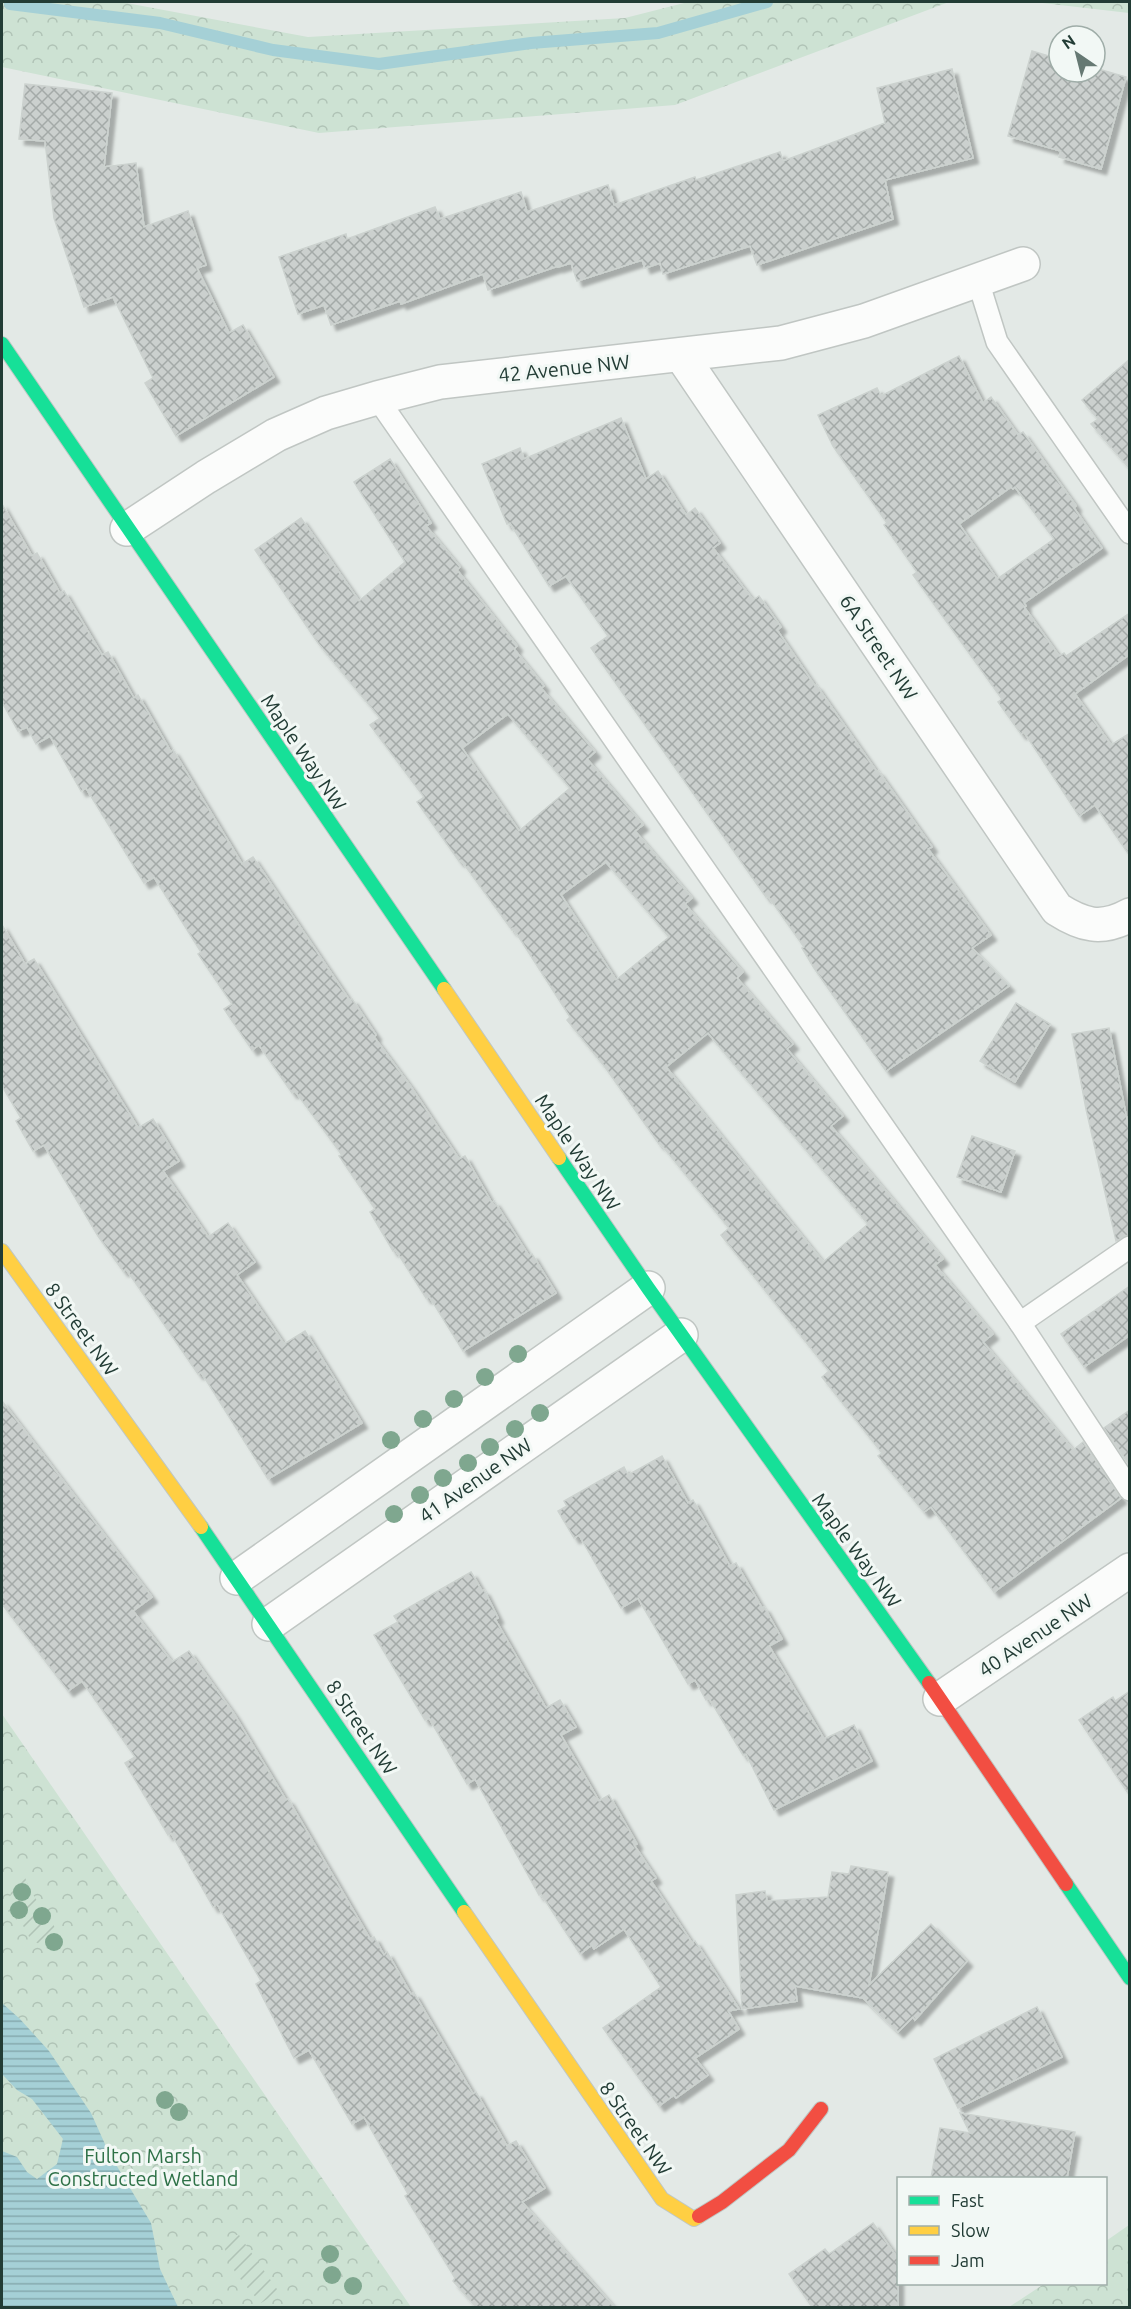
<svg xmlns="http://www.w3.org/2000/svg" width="1131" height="2309" font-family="Ubuntu,sans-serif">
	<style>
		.park { fill: url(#park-crowns) }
		.garden { fill: url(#garden-furrows) }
		.water { fill: url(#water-rules) }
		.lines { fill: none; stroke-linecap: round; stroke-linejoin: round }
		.stream { stroke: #a5d0d6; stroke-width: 12 }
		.building { fill: url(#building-cross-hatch); stroke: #ccd2cf; stroke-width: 1.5; fill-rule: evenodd; filter: url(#shadow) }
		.lane-casing { stroke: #c0c6c3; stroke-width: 24 }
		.street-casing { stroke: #c0c6c3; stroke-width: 36 }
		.fast-casing { stroke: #bfc7c4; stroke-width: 16 }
		.slow-casing { stroke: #bfc7c4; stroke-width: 16 }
		.jam-casing { stroke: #bfc7c4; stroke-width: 16 }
		.lane { stroke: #fbfcfb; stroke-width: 21 }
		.street { stroke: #fbfcfb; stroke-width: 33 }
		.fast { stroke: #16e098; stroke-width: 14 }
		.slow { stroke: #ffcf43; stroke-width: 14 }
		.jam { stroke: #f24e42; stroke-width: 14 }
		.tree { fill: #7fa78f }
		.labels { text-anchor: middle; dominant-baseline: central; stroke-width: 6; stroke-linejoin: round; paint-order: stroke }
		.street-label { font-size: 20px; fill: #223c35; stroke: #f2f8f5 }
		.park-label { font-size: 20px; fill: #2e7147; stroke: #f2f8f5 }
	</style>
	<defs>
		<pattern id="park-crowns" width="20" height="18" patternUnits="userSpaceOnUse" patternTransform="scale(1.5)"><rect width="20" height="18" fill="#cde2d3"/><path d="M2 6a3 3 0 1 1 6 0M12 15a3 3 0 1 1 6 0" fill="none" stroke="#b0c3b6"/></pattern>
		<pattern id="garden-furrows" width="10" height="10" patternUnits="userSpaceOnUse" patternTransform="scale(1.5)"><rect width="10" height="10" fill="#cde2d3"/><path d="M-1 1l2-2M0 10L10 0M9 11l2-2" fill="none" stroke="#b0c3b6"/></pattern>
		<pattern id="water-rules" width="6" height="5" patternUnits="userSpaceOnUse" patternTransform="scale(1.5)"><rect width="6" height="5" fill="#a5d0d6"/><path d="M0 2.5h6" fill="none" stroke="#86aaae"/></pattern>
		<pattern id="building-cross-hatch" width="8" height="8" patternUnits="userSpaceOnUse" patternTransform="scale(1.5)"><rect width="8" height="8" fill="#cbd0ce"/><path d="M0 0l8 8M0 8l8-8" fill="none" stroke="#a4aaa8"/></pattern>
		<filter id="shadow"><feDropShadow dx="5.5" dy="5.5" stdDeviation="1.5" flood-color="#0004"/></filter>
	</defs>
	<rect width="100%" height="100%" fill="#e3e9e6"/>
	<g class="park">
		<path d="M2,2h119l187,35 317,-19 63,-16h261l-274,103 -356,28 -317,-66z"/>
		<path d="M1034,2h95v11z"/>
		<path d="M2,1714l409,593h-409z"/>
		<path d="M1129,2225v82h-120l35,-23h62v-43z"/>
	</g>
	<g class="garden">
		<path d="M25,1877c6,20 16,26 26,43 4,7 7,15 10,23l-4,8 -7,-1 -20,-11 -5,-11 -17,-17c1,-14 3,-28 17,-34z"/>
		<path d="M232,2235h7l40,57 -18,11c-14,-16 -40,-41 -36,-64z"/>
	</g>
	<path class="water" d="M2,2003l18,16 29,32 42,62 18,40 42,70 9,46 18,38h-176v-156l15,6 10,15 10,7 20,-15 6,-25 -31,-40 -15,-9 -15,-16z"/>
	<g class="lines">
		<path class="stream" d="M10,4l150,19 113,27 106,14 152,-21 127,-10 109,-31"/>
	</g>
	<g class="building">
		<path d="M1032,51l27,8v13h36v-4l31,9 -25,92 -42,-12 2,-6 -53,-15z"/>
		<path d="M952,69l21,89 -88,22 8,39 -136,46 -7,-19 -87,28 -3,-11 -15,5 -3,-8 -65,21 -6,-18 -13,4v-1l-70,24 -5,-16 -82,30 -1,-3 -69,24 -7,-20 -26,9 -19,-57 67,-23 1,5 88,-32 5,12 81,-27 6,20 81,-27 6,20 81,-28 1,3 84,-28 3,9 102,-38 -8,-35z"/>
		<path d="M25,84l87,9 -8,74 32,-4 8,64 44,-16 18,54 -9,3 32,65 14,-8 31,52 -98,59 -31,-53 8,-5 -40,-81 -29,10 -30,-89 -9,-77 -26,-2z"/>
		<path d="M959,356l24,47 8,-6 27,38 5,-3 53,74 -2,2 28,40 -78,55 2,3 -2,1 35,49 5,-3 2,3 64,-43v41l-55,40 36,51 19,-12v123l-35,-51 -16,11 -55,-84 -3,2 -23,-32 4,-3 -89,-124 4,-3 -33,-47 3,-2 -54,-77 -15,-31 59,-27 4,8zM1011,487l2,2 2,-2 39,52 -57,40 -38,-55z"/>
		<path d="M1130,359v110l-39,-45 7,-5 -16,-19z"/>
		<path d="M621,418l25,61 12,-8 28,44 9,-7 25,35 -7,5 40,52 6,-4 22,31 -4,3 38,56 1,-1 61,87 1,-1 54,76 -4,2 63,86 -19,13 37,38 -123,85 -72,-103 -12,-20 2,-1 -36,-51 -2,1 -175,-249 17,-12 -42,-60 -17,10 -39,-63 -3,1 -25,-60 38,-16 4,11z"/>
		<path d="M390,459l41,64 -5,3 34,41 -3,3 60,76 -3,3 30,37 -3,2 54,64 -8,7 56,66 -8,6 57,67 -7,6 58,68 -6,6 56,66 -6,5 56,67 -12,10 112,133 -8,6 58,69 -10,8 90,108 10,-8 38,56 -127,94 -63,-85 -7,5 -46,-56 4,-3 -60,-76 7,-6 -108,-136 8,-7 -69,-85 -1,1 -54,-77 -38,-47 3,-3 -57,-89 -1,2 -51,-70 -2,1 -42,-59 7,-5 -54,-72 10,-7 -62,-75 -63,-93 46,-32 58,83 46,-39 -51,-80zM508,714l62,74 -51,43 -57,-83zM606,862l63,75 -53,43 -55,-85zM708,1033l160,191 -45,38 -157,-195z"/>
		<path d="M2,504l30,52 5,-3 23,40 4,-2 38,64 6,-3 26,46 4,-3 33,57 2,-2 69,114 11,-7 97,144 2,-2 24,36 -2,2 37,50 48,72 6,-3 27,47 2,-2 35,55 3,-2 24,39 -93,58 -34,-55 -3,2 -31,-49 -2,2 -23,-39 5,-3 -36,-53 3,-1 -47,-64 -3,2 -33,-48 -7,5 -28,-41 8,-5 -34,-50 3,-2 -47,-75 -10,6 -58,-95 -5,3 -31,-55 -14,8 -9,-17 -9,4 -16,-29z"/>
		<path d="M2,925l23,39 9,-5 104,169 15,-9 26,42 -16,10 45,66 20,-14 27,39 -18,13 47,69 21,-13 57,92 -94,56 -67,-107 -3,2 -72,-105 -3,2 -25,-35 -54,-91 -11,6 -17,-30 5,-3 -19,-32z"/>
		<path d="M1016,1003l34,21 -35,58 -35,-21z"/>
		<path d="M1109,1028l21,107v99l-14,7 -30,-132 -14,-75z"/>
		<path d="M972,1136l43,15 -14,41 -44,-15z"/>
		<path d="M1130,1286v49l-46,32 -23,-33z"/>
		<path d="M2,1401l150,196 -19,14 39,51 17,-11 45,63 52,86 2,-1 82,140 4,-2 10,18 3,-3 24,42 3,-1 59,101 3,-2 31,54 9,-5 29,47 -23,14 92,105h-138l-23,-26 2,-3 -50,-82 3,-2 -44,-77 -12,7 -43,-74 -15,8 -38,-74 5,-3 -44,-77 -4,3 -42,-74 -3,2 -43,-72 10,-6 -53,-76 -14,10 -66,-87z"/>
		<path d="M1130,1410v56l-26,-38z"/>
		<path d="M662,1456l26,47 5,-3 37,66 6,-3 26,45 2,-1 18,32 -13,7 55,93 30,-14 18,36 -98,49 -28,-56 -3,1 -34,-57 -3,2 -11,-20 -7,4 -50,-86 -17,10 -42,-73 -5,3 -16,-27 9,-5 -3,-5 60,-34 4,8z"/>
		<path d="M471,1572l11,19 2,-1 14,28 -3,1 51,89 14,-8 16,27 -15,8 38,66 10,-6 28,49 -3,1 22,33 -5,3 41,62 3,-2 44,68 -11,2 11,18 -44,29 13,17 -32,23 -2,-3 -15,11 -56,-78 58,-41 -37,-58 -30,20 -2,-4 -12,9 -39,-60 -2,1 -64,-116 -8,5 -38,-66 -4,2 -51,-85 24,-13 -4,-6z"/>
		<path d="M1130,1691v105l-51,-76 34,-23 2,4z"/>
		<path d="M851,1866l37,6 -19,113 62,-61 36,37 -52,59 -2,-3 -15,15 -35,-34 -68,-12 2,15 -55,8 -6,-114 29,-4 2,10 61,-4 4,-25 17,2z"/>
		<path d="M1037,2007l25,50 -104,51 -24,-49z"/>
		<path d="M960,2113l115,19 -8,46h-136l9,-50 30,5z"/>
		<path d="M873,2223l25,36v48h-86l-23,-33 36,-25 4,5z"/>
	</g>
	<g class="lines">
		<g class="lane-casing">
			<g id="lane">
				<path d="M978,281l19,61 133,191"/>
				<path d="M377,398l643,925 110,167"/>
				<path d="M1020,1323l110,-76"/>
			</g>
		</g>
		<g class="street-casing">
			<g id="street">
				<path d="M681,355l376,554c25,16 44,22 73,6"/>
				<path d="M127,529l79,-52 70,-42 50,-22 51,-15 63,-16 341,-39 83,-22 159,-57"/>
				<path d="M237,1578l411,-290"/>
				<path d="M269,1624l412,-289"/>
				<path d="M940,1699l190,-129"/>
			</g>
		</g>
		<g class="fast-casing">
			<g id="fast">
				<path d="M2,344l442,645"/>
				<path d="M559,1158l89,130 281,395"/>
				<path d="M201,1527l263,385"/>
				<path d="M1066,1884l64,94"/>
			</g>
		</g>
		<g class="slow-casing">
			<g id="slow">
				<path d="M444,989l115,169"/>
				<path d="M2,1251l199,276"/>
				<path d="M464,1912l198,287 32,20 5,-3"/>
			</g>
		</g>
		<g class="jam-casing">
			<g id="jam">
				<path d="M929,1683l137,201"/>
				<path d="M699,2216l23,-14 67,-52 32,-41"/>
			</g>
		</g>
		<use href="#lane" class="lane"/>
		<use href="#street" class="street"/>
		<use href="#fast" class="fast"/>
		<use href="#slow" class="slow"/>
		<use href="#jam" class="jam"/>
	</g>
	<g class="tree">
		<circle cx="518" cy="1354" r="9"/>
		<circle cx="485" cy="1377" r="9"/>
		<circle cx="454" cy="1399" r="9"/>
		<circle cx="540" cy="1413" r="9"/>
		<circle cx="423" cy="1419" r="9"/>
		<circle cx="515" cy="1429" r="9"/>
		<circle cx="391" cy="1440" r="9"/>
		<circle cx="490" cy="1447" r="9"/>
		<circle cx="468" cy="1463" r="9"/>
		<circle cx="443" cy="1478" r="9"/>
		<circle cx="420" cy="1495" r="9"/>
		<circle cx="394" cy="1514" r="9"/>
		<circle cx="22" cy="1892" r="9"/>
		<circle cx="19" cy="1910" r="9"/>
		<circle cx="42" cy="1916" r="9"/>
		<circle cx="54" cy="1942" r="9"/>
		<circle cx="165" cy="2100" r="9"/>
		<circle cx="179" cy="2112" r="9"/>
		<circle cx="330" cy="2254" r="9"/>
		<circle cx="332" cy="2275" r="9"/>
		<circle cx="353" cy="2286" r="9"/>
	</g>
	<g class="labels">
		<g class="street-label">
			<text transform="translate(564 368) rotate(-6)">42 Avenue NW</text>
			<text transform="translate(879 647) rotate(56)">6A Street NW</text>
			<text transform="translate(304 752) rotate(56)">Maple Way NW</text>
			<text transform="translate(578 1152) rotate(56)">Maple Way NW</text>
			<text transform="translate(82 1329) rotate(54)">8 Street NW</text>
			<text transform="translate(475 1480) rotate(-35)">41 Avenue NW</text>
			<text transform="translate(857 1550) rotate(54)">Maple Way NW</text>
			<text transform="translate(1035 1635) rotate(-34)">40 Avenue NW</text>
			<text transform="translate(362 1727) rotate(56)">8 Street NW</text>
			<text transform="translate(636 2128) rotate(55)">8 Street NW</text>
		</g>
		<g class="park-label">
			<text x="143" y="2155">Fulton Marsh<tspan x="143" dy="23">Constructed Wetland</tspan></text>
		</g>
	</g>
	<rect width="1131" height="2309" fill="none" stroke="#223c35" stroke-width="6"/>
	<rect x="897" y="2177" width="210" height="108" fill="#f2f8f5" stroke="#9fada8" stroke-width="1.5"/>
	<rect x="909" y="2196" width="30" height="9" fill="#16e098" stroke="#9fada8" stroke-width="1.5"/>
	<text x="951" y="2207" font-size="18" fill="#223c35">Fast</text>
	<rect x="909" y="2226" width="30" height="9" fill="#ffcf43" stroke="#9fada8" stroke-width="1.5"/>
	<text x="951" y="2237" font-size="18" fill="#223c35">Slow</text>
	<rect x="909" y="2256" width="30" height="9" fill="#f24e42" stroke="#9fada8" stroke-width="1.5"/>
	<text x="951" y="2267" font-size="18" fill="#223c35">Jam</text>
	<g transform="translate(1077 54) rotate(325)"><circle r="28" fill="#f2f8f5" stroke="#9fada8" stroke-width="1.5"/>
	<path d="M0-4.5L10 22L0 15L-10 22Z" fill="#667973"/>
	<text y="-9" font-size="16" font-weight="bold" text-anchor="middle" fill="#223c35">N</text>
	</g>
</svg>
